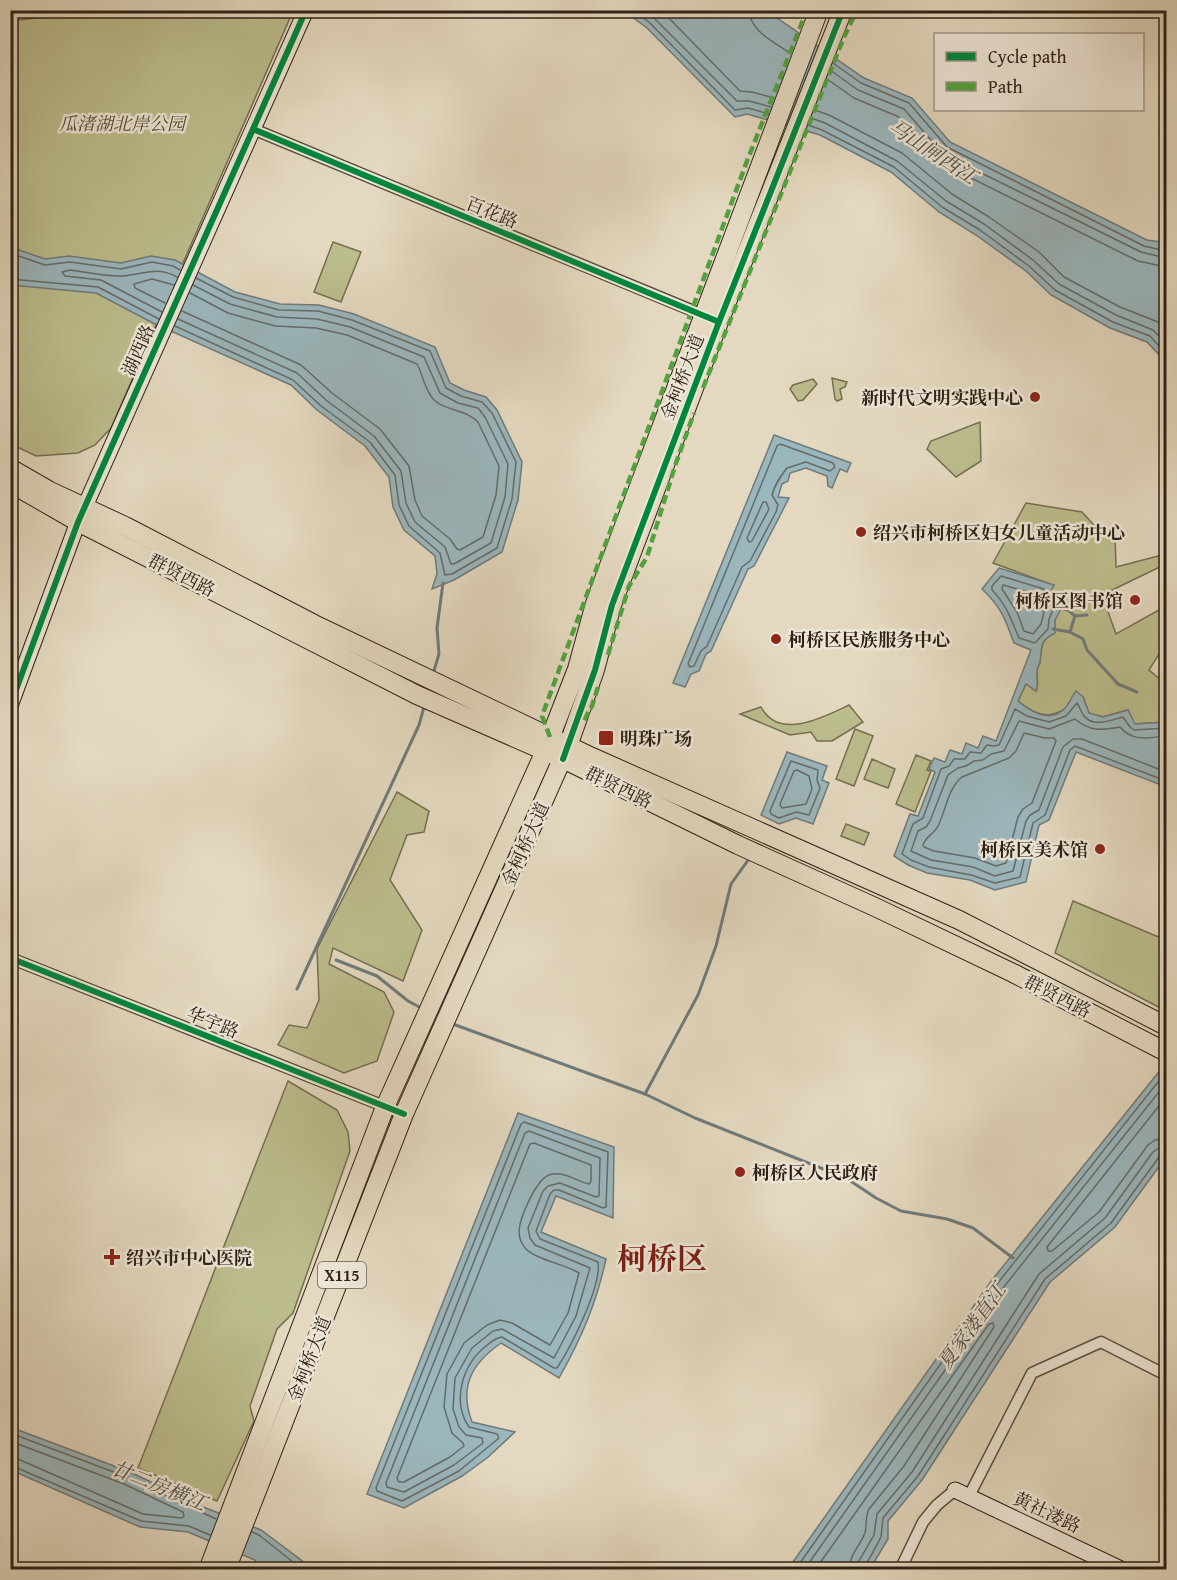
<svg xmlns="http://www.w3.org/2000/svg" width="1177" height="1580" font-family="'Gentium Book Plus','Noto Serif SC',serif">
	<style>
		.green { fill: #bcbd8d; stroke: #756f52; stroke-width: 1.5 }
		.water { fill: #9bb7be; stroke: #6f7b7b; stroke-width: 1.5 }
		.lines { fill: none; stroke-linecap: round; stroke-linejoin: round }
		.shore { stroke: #646c6a; stroke-width: 1.5 }
		.stream { stroke: #6f7b7b; stroke-width: 3 }
		.street-casing { stroke: #5c4f40; stroke-width: 13 }
		.secondary-casing { stroke: #2e2116; stroke-width: 17 }
		.primary-casing { stroke: #2e2116; stroke-width: 20 }
		.street { stroke: #ede6d6; stroke-width: 10 }
		.secondary { stroke: #ede6d6; stroke-width: 15 }
		.primary { stroke: #e4d9c0; stroke-width: 18 }
		.quiet { stroke: #52a240; stroke-width: 4.5; stroke-dasharray: 9 4.5; stroke-linecap: butt }
		.cycleway-casing { stroke: #ede6d6; stroke-width: 10 }
		.cycleway { stroke: #00873e; stroke-width: 6 }
		.poi-dot { fill: #8f2418; stroke: #ede6d6; stroke-width: 2 }
		.labels { text-anchor: middle; dominant-baseline: central; stroke-width: 5; stroke-linejoin: round; paint-order: stroke }
		.shield { fill: #ede6d6; stroke: #675c50; stroke-width: 1.5 }
		.shield-label { font-size: 16px; font-weight: bold; fill: #2e2116 }
		.park-label { font-size: 18px; font-style: italic; fill: #524834; stroke: #ede6d6 }
		.street-label { font-size: 18px; fill: #2e2116; stroke: #ede6d6 }
		.poi-label { font-size: 18px; font-weight: bold; fill: #2e2116; stroke: #ede6d6; text-anchor: start }
		.water-label { font-size: 20px; font-style: italic; fill: #4f4e48; stroke: #ede6d6 }
		.town-label { font-size: 30px; font-weight: bold; fill: #7a1f14; stroke: #ede6d6 }
	</style>
	<rect width="100%" height="100%" fill="#e4d9c0"/>
	<filter id="stains"><feTurbulence type="fractalNoise" baseFrequency=".00333" numOctaves="4"/><feColorMatrix values="0 0 0 0 .2 0 0 0 0 .09 0 0 0 0 .02 0 0 0 .5 -.17"/></filter>
	<radialGradient id="worn" r=".72"><stop offset=".6" stop-color="#630" stop-opacity="0"/><stop offset="1" stop-color="#630" stop-opacity=".3"/></radialGradient>
	<g class="green">
		<path d="M46,10l247,1 -182,417 -16,17 -17,8 -42,3 -25,-12 -1,-423 35,-4z"/>
		<path d="M333,242l28,10 -20,50 -27,-10z"/>
		<path d="M832,378l15,4 -2,5 -5,2 2,10 -5,2 -2,-2z"/>
		<path d="M813,379l4,5 -14,16 -5,1 -8,-12 3,-4z"/>
		<path d="M980,422l1,39 -25,16 -29,-28 4,-8z"/>
		<path d="M1026,503l56,9 21,23 12,-2 1,34 50,-13v10l-64,31 14,39 50,-28v37l-17,27 17,14v38l-32,2 -6,-14 -25,7 -14,-4 -6,-16c-26,18 -37,27 -65,4l8,-17 10,7c4,-8 0,-12 1,-20 0,-3 3,-6 3,-9 2,-15 -1,-21 14,-29l1,-13 -7,-23 5,-12 -60,-22z"/>
		<path d="M849,705l14,17 -31,19h-15l-6,-9 -21,3 -50,-21 21,-7c18,34 63,10 88,-2z"/>
		<path d="M855,729l18,7 -19,50 -18,-7z"/>
		<path d="M916,755l15,6 -4,9 4,1 -16,41 -19,-8z"/>
		<path d="M872,759l23,10 -7,19 -24,-9z"/>
		<path d="M397,792l32,19 -5,21 -17,3 -17,45 32,50 -19,51 -70,-33 -4,16 55,28 10,20 -17,49 -33,12 -66,-28 11,-20 18,3 12,-28 -2,-51z"/>
		<path d="M846,824l23,9 -5,12 -23,-9z"/>
		<path d="M1073,901l88,37 5,-13v86l-111,-58z"/>
		<path d="M288,1081l49,29 11,22 2,19 -57,162 -16,16 -27,77 4,15 -37,80 -79,-33z"/>
	</g>
	<g class="water">
		<path d="M624,11h143l97,67 48,20 38,44 197,98 14,2 5,4v116l-19,-20 -37,-14 -59,-33 -25,-24 -50,-36 -37,-23 -48,-40 -71,-37 -73,-21 -12,3 -88,-89z"/>
		<path d="M10,247l35,12 24,-3 52,7 30,-7 24,4 60,32 45,12 39,1 35,9 81,33 15,36 14,7 22,7 11,13 25,52 -4,38 -16,52 -48,28 -22,9 5,-15 -2,-18 -31,-26 -11,-23 -4,-30 -24,-31 -48,-36 -26,-25 -138,-62 -57,-30 -85,-8z"/>
		<path d="M774,435l77,28 -4,9 -7,-3 -8,19 -4,-2 -1,-10 -21,-8 -16,5 -2,8 -6,3 -4,13 11,1 -35,68 -6,3 -37,82 -5,3 -7,17 -8,3 -6,13 -12,-4z"/>
		<path d="M999,568l55,17 -6,12 14,10 -7,13v13c-16,8 -13,14 -15,29 -1,3 -3,6 -3,10 -1,7 2,11 -1,19l-10,-7 -8,17c12,10 30,21 44,10 6,-4 10,-15 14,-20l7,6 6,16 14,4 25,-7 7,14 31,-2v65l-90,-35 -27,68 -10,5 -13,57 -31,8 -25,-10 -43,-7 -19,-8 -14,-9 16,-42 8,2 17,-44 -6,-3 5,-11 11,4 5,-12 12,4 4,-11 12,5 5,-12 13,5 35,-91 -17,-7c-9,-25 -13,-36 -32,-54z"/>
		<path d="M787,752l40,14 -5,14 7,3 -16,41 -17,-6 -17,6 -18,-9z"/>
		<path d="M1166,1063v94l-51,70 -65,55 -128,198 -34,41v18l-18,30h-82l204,-289z"/>
		<path d="M518,1113l96,34 -1,71 -57,-22 -15,36 65,27c-10,45 -24,78 -47,119l-58,-35c-30,21 -42,44 -29,79l43,10 -28,26 -25,18 -58,32 -37,-14z"/>
		<path d="M10,1427l120,45 71,34 60,24 52,39h-56l-2,-9 -67,-28 -48,-5 -129,-57z"/>
	</g>
	<g class="lines">
		<g class="shore">
			<path d="M634,10l17,14 84,86 13,-2 21,6"/>
			<path d="M646,10l91,91h12l22,6"/>
			<path d="M661,10l79,81 12,1 22,6"/>
			<path d="M749,10c1,22 26,32 42,44"/>
			<path d="M833,63l28,20 48,20 38,44 197,99 22,5"/>
			<path d="M830,70l28,20 46,19 39,45 198,98 25,6"/>
			<path d="M827,79l27,19 45,19 40,45 199,99 28,6"/>
			<path d="M815,110l14,5 73,38 50,41 37,23 50,35 25,25 56,30 38,15 8,7"/>
			<path d="M811,118l14,5 72,38 49,40 38,23 49,36 26,24 57,31 37,15 13,13"/>
			<path d="M808,125l14,5 72,37 48,40 38,23 49,36 26,24 58,32 37,14 16,18"/>
			<path d="M10,253l35,12 25,-3 51,7 31,-7 21,4 7,4"/>
			<path d="M10,279l88,8 61,32"/>
			<path d="M165,303l-30,-15 -1,-4 18,-5 22,6"/>
			<path d="M182,311l119,54 31,28 48,36 29,37 6,34 7,16 28,23 7,10 3,1 23,-13 13,-42 3,-29 -21,-44c-11,-12 -32,-11 -44,-22 -9,-9 -11,-25 -17,-36l-70,-29 -31,-7 -41,-2 -47,-13 -38,-20"/>
			<path d="M162,312l-61,-32 -36,-4 -3,-4 8,-2c17,2 36,7 52,6 22,-1 34,-11 55,1"/>
			<path d="M178,319l119,54 29,27 48,36 27,35 5,32 9,19 30,25 6,17h3l37,-21 14,-46 3,-33 -23,-47 -7,-9 -20,-5 -18,-10 -16,-36 -74,-30 -33,-8 -40,-2 -47,-13 -37,-19"/>
			<path d="M175,326l118,54 28,26 49,36 25,33 4,30 10,21 31,27 5,22 7,-1 45,-26 15,-49 4,-37 -24,-49 -10,-11 -21,-6 -15,-8 -16,-37 -78,-31 -34,-9 -39,-1 -46,-13 -37,-19"/>
			<path d="M780,444l53,19 2,4 -5,4 -24,-9 -19,6c-7,9 -12,16 -15,27l6,10 -2,7 -26,49 -8,6 -35,79 -6,5 -7,15 -4,1 -2,-3 89,-218z"/>
			<path d="M763,502h3l3,7 -17,32 -3,1 -2,-4z"/>
			<path d="M1001,576l43,13 -1,11 10,10 -4,9 -1,10 -13,14 -16,-5c-8,-19 -13,-34 -27,-48v-4z"/>
			<path d="M1003,585l32,9 1,9 8,9 -3,12 -8,10 -9,-3 -7,-19 -15,-23z"/>
			<path d="M1166,728l-32,2 -4,-3 -7,-10c-11,3 -30,11 -39,-1 -3,-4 -4,-9 -7,-13l-11,13 -17,6 -22,-6 -12,-7 -16,36 -5,1 -7,-1 -6,8 -11,-1 -5,7h-11l-5,7 -8,3 -18,49 -10,6 -11,30 9,6 18,7 42,8 24,8 25,-6 13,-54 12,-8 25,-65 5,-4 91,35"/>
			<path d="M1024,733l21,5h9l2,3 -24,62 -9,6 -5,8 -12,46 -10,3 -21,-8 -41,-7 -10,-4 -1,-2c3,-9 11,-11 15,-19 8,-16 10,-38 24,-49l47,-19 7,-7z"/>
			<path d="M1166,736c-17,2 -34,6 -46,-9 -19,3 -30,5 -45,-8l-26,10 -30,-8 -15,30 -13,3 -8,6 -9,1 -8,5 -8,2 -10,7 -18,46 -4,6 -8,4 -7,20 20,9 42,7 22,9 18,-5 13,-50 4,-6 9,-5 24,-63 10,-8h9l84,33"/>
			<path d="M791,761l27,9 -1,10 3,8 -11,27 -13,-3 -17,6 -8,-4 -1,-3z"/>
			<path d="M797,770l12,6 3,13 -6,15 -24,4 -2,-4 14,-33z"/>
			<path d="M1166,1097l-119,150 1,4h4l47,-39 49,-67 7,-5 11,-2"/>
			<path d="M524,1122l84,30 -2,55 -3,1 -44,-18h-5l-4,4 -14,37 4,8 58,23c4,23 -27,85 -41,106h-3l-52,-31c-7,1 -11,5 -16,9 -23,18 -35,55 -17,81l28,7 2,4 -40,33 -57,30 -25,-10 -1,-3 145,-364z"/>
			<path d="M529,1131l71,27 -1,38 -3,1 -36,-14 -12,3 -5,5 -15,37 2,10 5,7 55,23 -14,48 -22,42 -52,-29 -9,2 -21,17 -17,30 -2,31 6,18 7,8 16,3 1,5 -29,22 -50,27 -17,-5 -1,-4 139,-350z"/>
			<path d="M534,1143l57,22v16l-2,3c-13,-3 -26,-14 -40,-9 -13,5 -29,42 -30,56 0,6 2,12 6,17 11,12 40,16 54,25l-11,40 -18,32 -38,-22 -12,-3 -13,5 -23,18 -17,31 -3,33 8,26 11,10 1,3 -14,11 -46,25h-5l-2,-4 133,-334z"/>
			<path d="M10,1433l117,44 89,42"/>
			<path d="M10,1441l114,43 59,28 1,4 -2,2 -39,-4 -125,-55 -8,-2"/>
			<path d="M10,1465l131,56 48,5 21,9"/>
			<path d="M252,1532l7,3 44,35"/>
			<path d="M795,1570l202,-286 169,-212"/>
			<path d="M804,1570l199,-282 163,-205"/>
			<path d="M815,1570l174,-246 4,-1 1,4 -90,139 -35,43c-4,8 -2,16 -4,24 -5,13 -16,22 -16,37"/>
			<path d="M858,1570l1,-9 15,-26 3,-21 35,-42 127,-198 66,-56 48,-66 6,-4 7,-1"/>
			<path d="M865,1570l1,-5 15,-28 2,-19 35,-42 127,-197 66,-56 48,-66 7,-3"/>
		</g>
		<g class="stream">
			<path d="M1058,607l10,3 7,6"/>
			<path d="M1087,615l-12,1 -5,16 13,7 4,11 31,34 19,8"/>
			<path d="M1053,629l17,3"/>
			<path d="M433,674l6,-20 -2,-26 6,-45"/>
			<path d="M336,960l41,16 31,25 15,8"/>
			<path d="M297,989l122,-264 5,-18"/>
			<path d="M450,1023l195,71 50,24 151,60 30,20 25,13 46,8 26,9 40,30"/>
			<path d="M645,1094l53,-99 18,-49 15,-62 20,-28"/>
		</g>
		<g class="street-casing">
			<g id="street">
				<path d="M253,129l455,188"/>
				<path d="M10,958l394,156"/>
				<path d="M969,1496l63,-123 69,-31 65,33"/>
				<path d="M900,1570l23,-48 14,-17 18,-15"/>
			</g>
		</g>
		<g class="secondary-casing">
			<g id="secondary">
				<path d="M10,706l68,-184 228,-512"/>
				<path d="M955,1490l168,80"/>
			</g>
		</g>
		<g class="primary-casing">
			<g id="primary">
				<path d="M10,468l40,23 75,35 189,98 278,133 367,163 207,106"/>
				<path d="M10,483l68,39 339,173 146,64 175,86 137,62 138,66 153,79"/>
				<path d="M208,1570l177,-463 160,-356 32,-82 19,-69 223,-590"/>
				<path d="M226,1570l178,-456 164,-368 27,-76 17,-65 107,-283 124,-312"/>
			</g>
		</g>
		<use href="#street" class="street"/>
		<use href="#secondary" class="secondary"/>
		<use href="#primary" class="primary"/>
		<g class="quiet">
			<path d="M703,388l141,-351 13,-27"/>
			<path d="M608,655l21,-69 18,-29 28,-91 19,-53"/>
			<path d="M584,720l8,-14 7,-22"/>
			<path d="M550,737l-8,-21 205,-555 60,-151"/>
		</g>
		<g class="cycleway-casing">
			<g id="cycleway">
				<path d="M253,129l466,193"/>
				<path d="M10,706l68,-184 228,-512"/>
				<path d="M563,759l32,-89 17,-65 107,-283 124,-312"/>
				<path d="M10,958l394,156"/>
			</g>
		</g>
		<use href="#cycleway" class="cycleway"/>
	</g>
	<g class="poi-dot">
		<circle cx="1035" cy="397" r="6"/>
		<circle cx="861" cy="532" r="6"/>
		<circle cx="1135" cy="600" r="6"/>
		<circle cx="776" cy="639" r="6"/>
		<rect x="598" y="730" width="16" height="16" rx="3"/>
		<circle cx="1100" cy="849" r="6"/>
		<circle cx="740" cy="1172" r="6"/>
		<path d="M109 1248h6v6h6v6h-6v6h-6v-6h-6v-6h6z"/>
	</g>
	<g class="labels">
		<rect class="shield" x="318" y="1262" width="48" height="26" rx="4.5"/>
		<g class="shield-label">
			<text x="342" y="1275">X115</text>
		</g>
		<g class="park-label">
			<text x="122" y="123">瓜渚湖北岸公园</text>
		</g>
		<g class="street-label">
			<text transform="translate(492 212) rotate(22)">百花路</text>
			<text transform="translate(138 350) rotate(-66)">湖西路</text>
			<text transform="translate(682 377) rotate(-69)">金柯桥大道</text>
			<text transform="translate(182 575) rotate(27)">群贤西路</text>
			<text transform="translate(619 787) rotate(26)">群贤西路</text>
			<text transform="translate(525 844) rotate(-66)">金柯桥大道</text>
			<text transform="translate(1058 996) rotate(27)">群贤西路</text>
			<text transform="translate(213 1022) rotate(22)">华宇路</text>
			<text transform="translate(309 1359) rotate(-69)">金柯桥大道</text>
			<text transform="translate(1047 1512) rotate(25)">黄社溇路</text>
		</g>
		<g class="poi-label">
			<text x="1023" y="397" text-anchor="end">新时代文明实践中心</text>
			<text x="873" y="532">绍兴市柯桥区妇女儿童活动中心</text>
			<text x="1123" y="600" text-anchor="end">柯桥区图书馆</text>
			<text x="788" y="639">柯桥区民族服务中心</text>
			<text x="620" y="738">明珠广场</text>
			<text x="1088" y="849" text-anchor="end">柯桥区美术馆</text>
			<text x="752" y="1172">柯桥区人民政府</text>
			<text x="126" y="1257">绍兴市中心医院</text>
		</g>
		<g class="water-label">
			<text transform="translate(933 151) rotate(33)">马山闸西江</text>
			<text transform="translate(971 1326) rotate(-54)">夏家溇直江</text>
			<text transform="translate(159 1485) rotate(22)">廿二房横江</text>
		</g>
		<g class="town-label">
			<text x="662" y="1258">柯桥区</text>
		</g>
	</g>
	<rect width="1177" height="1580" fill="none" stroke="#e4d9c0" stroke-width="36"/>
	<rect x="12" y="12" width="1153" height="1556" fill="none" stroke="#2e2116" stroke-width="3"/>
	<rect x="18" y="18" width="1141" height="1544" fill="none" stroke="#2e2116" stroke-width="1.5"/>
	<rect x="934" y="33" width="210" height="78" fill="#ede6d6" stroke="#a19789" stroke-width="1.5"/>
	<rect x="946" y="52" width="30" height="9" fill="#00873e" stroke="#a19789" stroke-width="1.5"/>
	<text x="988" y="63" font-size="18" fill="#2e2116">Cycle path</text>
	<rect x="946" y="82" width="30" height="9" fill="#52a240" stroke="#a19789" stroke-width="1.5"/>
	<text x="988" y="93" font-size="18" fill="#2e2116">Path</text>
	<rect width="100%" height="100%" filter="url(#stains)"/>
	<rect width="100%" height="100%" fill="url(#worn)"/>
</svg>
